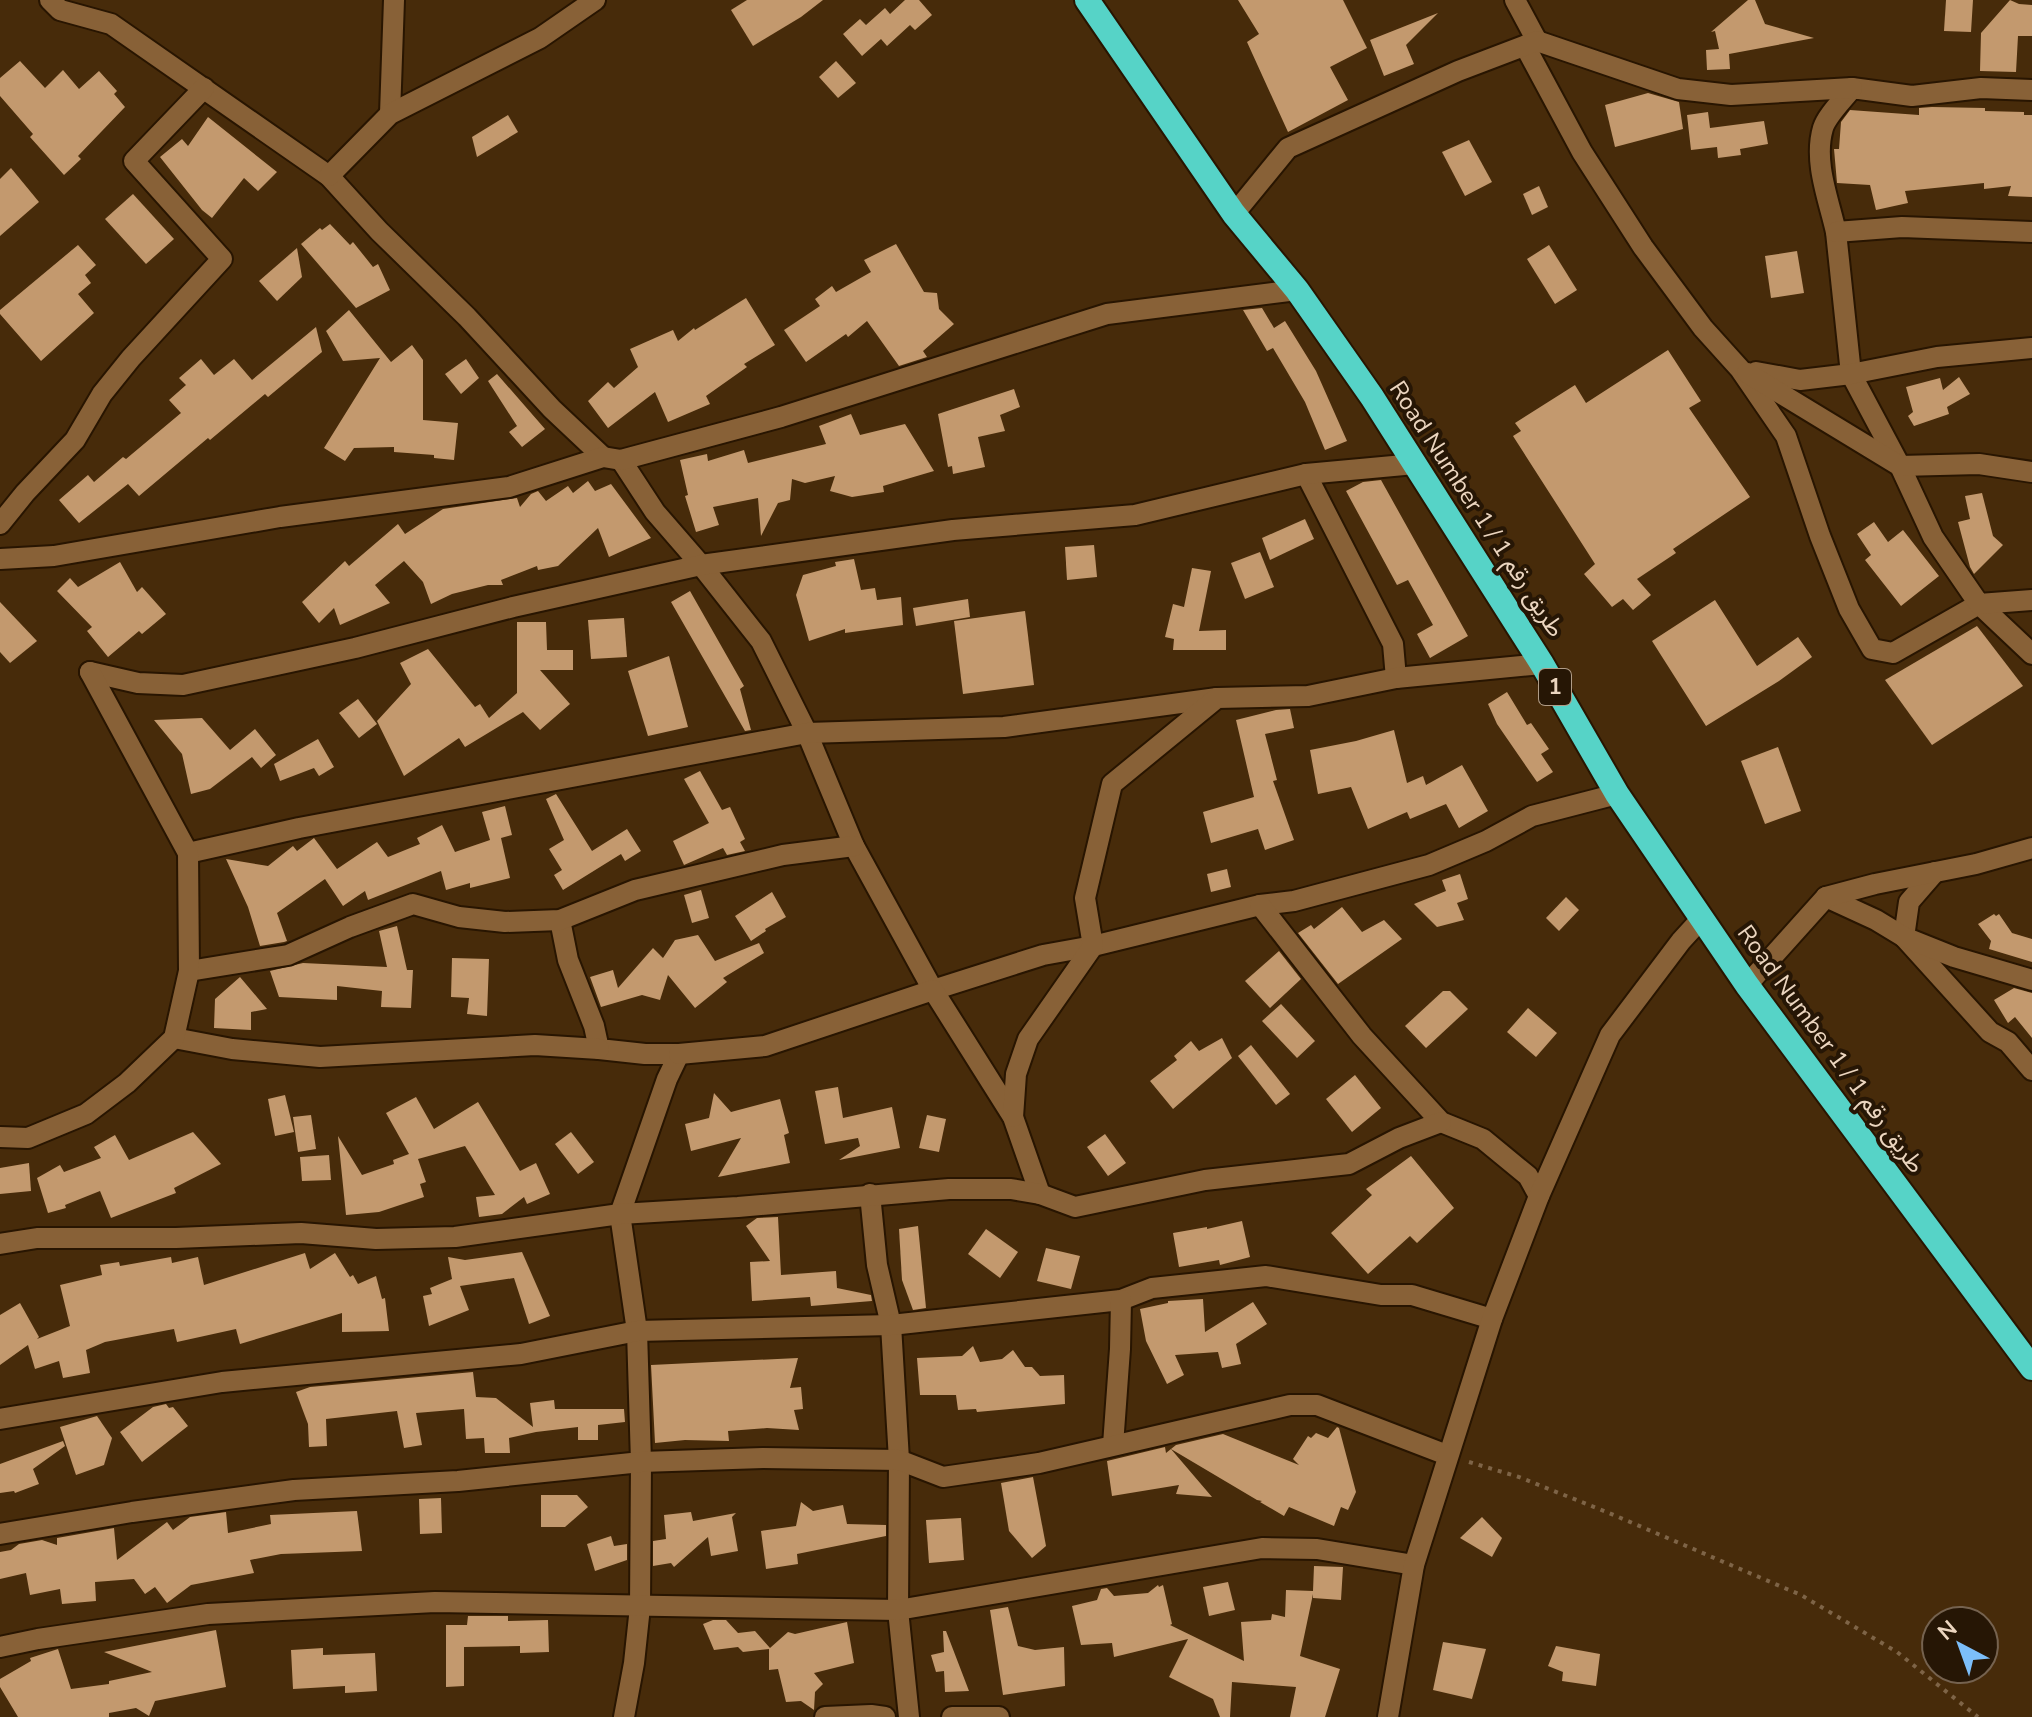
<svg xmlns="http://www.w3.org/2000/svg" width="2032" height="1717" font-family="'Nunito Sans','Noto Sans Arabic',sans-serif">
	<style>
		.building { fill: #c3996e }
		.lines { fill: none; stroke-linecap: round; stroke-linejoin: round }
		.street-casing { stroke: #281501; stroke-width: 24 }
		.highway-casing { stroke: #281501; stroke-width: 28 }
		.path { stroke: #7e6447; stroke-width: 4; stroke-dasharray: 4 6; stroke-linecap: butt }
		.street { stroke: #886137; stroke-width: 20 }
		.highway { stroke: #56d3c7; stroke-width: 24 }
		.labels { text-anchor: middle; dominant-baseline: central; stroke-width: 8; stroke-linejoin: round; paint-order: stroke }
		.shield { fill: #261605; stroke: #b09c87; stroke-width: 2 }
		.shield-label { font-size: 22px; font-weight: bold; fill: #ebd5bf }
		.street-label { font-size: 24px; fill: #ebd5bf; stroke: #261605 }
	</style>
	<rect width="100%" height="100%" fill="#472b0a"/>
	<g class="building">
		<path d="M747,0h76l-22,17 -48,29 -22,-36z"/>
		<path d="M905,0h14l13,15 -17,15 -5,-5 -23,21 -6,-7 -19,17 -19,-22 17,-15 6,6 19,-17 5,6z"/>
		<path d="M1238,0h105l24,48 -37,19 18,33 -60,32 -41,-90 12,-8z"/>
		<path d="M1748,0h7l10,24 49,14 -85,16 1,15 -23,1 -1,-20 13,-1 -4,-18 -4,1z"/>
		<path d="M1946,0h27l-2,32 -27,-1z"/>
		<path d="M2010,0l9,4 13,1v31h-14l-2,36 -36,-1 1,-38z"/>
		<path d="M1438,13l-32,32 8,19 -30,12 -14,-36z"/>
		<path d="M20,61l25,27 18,-18 16,19 20,-18 18,20 -3,3 11,13 -47,49 3,3 -17,16 -34,-38 3,-3 -33,-38v-18z"/>
		<path d="M836,61l20,22 -18,15 -19,-21z"/>
		<path d="M1648,93l31,9 4,27 -68,18 -10,-42z"/>
		<path d="M1932,107l53,1v3l39,1v3h8v82l-24,-1 3,-10 -27,3v-6l-79,8 3,12 -32,7 -6,-25 -33,-2 -3,-34h5l2,-27 9,-12 69,5v-7z"/>
		<path d="M1708,112l2,16 54,-7 4,23 -28,5 1,6 -23,3 -1,-11 -26,3 -4,-35z"/>
		<path d="M508,115l10,17 -41,25 -5,-20z"/>
		<path d="M208,117l69,55 -19,19 -14,-13 -32,40 -10,-8 -42,-53 22,-18 6,7z"/>
		<path d="M1469,140l23,42 -27,14 -23,-44z"/>
		<path d="M11,168l28,34 -39,34v-57z"/>
		<path d="M1539,186l9,21 -16,8 -9,-21z"/>
		<path d="M133,194l41,45 -28,25 -41,-45z"/>
		<path d="M330,224l20,21 3,-3 20,25 5,-3 12,26 -34,18 -55,-64 19,-16 2,2z"/>
		<path d="M896,244l28,48 13,1 2,16 15,15 -31,27 4,6 -28,9 -32,-45 -19,16 -2,-3 -40,28 -22,-32 36,-24 -5,-7 17,-13 4,6 35,-20 -7,-12z"/>
		<path d="M78,245l18,20 -11,10 6,8 -13,11 16,19 -53,48 -41,-47v-4z"/>
		<path d="M1549,245l28,45 -22,14 -28,-45z"/>
		<path d="M297,248l5,29 -25,24 -18,-20z"/>
		<path d="M1797,251l7,42 -33,5 -6,-42z"/>
		<path d="M746,298l29,47 -31,19 3,3 -41,29 4,8 -42,18 -13,-30 -47,36 -20,-27 20,-19 6,6 24,-21 -8,-18 43,-19 5,11 16,-13 1,2z"/>
		<path d="M1262,308l12,20 11,-7 31,50 31,70 -22,9 -20,-48 -32,-54 -6,3 -24,-41z"/>
		<path d="M349,310l42,52 21,-17 11,15v60l35,3 -4,37 -20,-2v-3l-40,-3v-5l-40,1 -9,13 -21,-13 56,-90 -37,3 -17,-30z"/>
		<path d="M316,327l6,25 -54,45 -3,-3 -55,46 -2,-2 -69,58 -11,-12 -49,39 -20,-23 29,-25 6,7 29,-25 3,2 55,-46 -12,-13 17,-15 -7,-7 22,-19 13,16 20,-16 18,21z"/>
		<path d="M1668,350l33,51 -12,7 61,89 -77,52 3,4 -39,26 14,16 -18,15 -10,-11 -11,8 -28,-33 11,-10 -82,-128 8,-5 -6,-8 60,-38 11,18z"/>
		<path d="M466,359l13,19 -18,16 -16,-20z"/>
		<path d="M497,374l48,55 -23,18 -13,-15 8,-6 -29,-45z"/>
		<path d="M1959,377l11,17 -23,13 2,7 -35,12 -6,-10 5,-4 -7,-25 34,-9 3,12z"/>
		<path d="M1014,389l6,18 -20,8 5,16 -27,6 7,30 -32,7 -1,-8 -4,1 -10,-53z"/>
		<path d="M851,414l9,21 45,-11 29,47 -51,15 1,6 -32,5 -22,-6 5,-15 -30,7 -13,-4 -2,21 -12,3 -17,33 -3,-38 -45,9 6,18 -23,7 -11,-36 3,-1 -8,-35 27,-6 1,7 36,-11 4,13 78,-19 -7,-18z"/>
		<path d="M1381,480l87,156 -38,22 -13,-24 16,-9 -25,-45 -11,5 -51,-94 17,-9z"/>
		<path d="M588,481l7,10 16,-7 40,54 -42,19 -11,-29 -40,38 -20,4 -1,-4 -36,14 2,5h-15l-36,9 -21,10 -8,-22 -19,-21 -29,24 15,18 -50,22 -6,-17 -15,15 -17,-21 43,-41 4,5 49,-42 7,10 38,-25 74,-11 3,9 11,-13 7,-3 8,10 22,-15 5,7z"/>
		<path d="M1982,493l11,43 10,9 -29,29 -4,-7 -12,-45 12,-3 -5,-23z"/>
		<path d="M1305,519l9,20 -44,21 -8,-22z"/>
		<path d="M1874,522l14,20 15,-12 36,46 -38,30 -36,-46 6,-5 -14,-21z"/>
		<path d="M1094,545l3,32 -30,3 -2,-33z"/>
		<path d="M1260,552l14,35 -29,12 -14,-36z"/>
		<path d="M854,559l7,31 14,-2 2,12 24,-3 2,28 -58,8v-4l-36,12 -13,-46 7,-20 33,-9 -1,-4z"/>
		<path d="M120,562l17,30 5,-5 24,27 -24,20 -3,-3 -31,26 -21,-26 5,-4 -35,-36 13,-13 8,9z"/>
		<path d="M1192,568l19,3 -12,60 27,-1v20h-53l1,-11 -9,-2 8,-33 11,3z"/>
		<path d="M690,591l54,95 -4,3 11,41 -6,1 -74,-129z"/>
		<path d="M968,599l2,18 -54,9 -3,-18z"/>
		<path d="M1715,600l42,66 41,-29 14,20 -33,24 -73,45 -54,-85z"/>
		<path d="M0,602l37,39 -27,22 -10,-11z"/>
		<path d="M1025,611l9,74 -71,9 -9,-73z"/>
		<path d="M624,618l3,39 -36,2 -3,-39z"/>
		<path d="M517,622h29l1,28h26v20h-33l30,34 -30,26 -17,-18 -58,35 -6,-9 -55,38 -27,-55 34,-37 -11,-21 28,-14 47,58 5,-3 9,14 28,-25z"/>
		<path d="M1977,626l46,60 -91,59 -47,-65z"/>
		<path d="M669,656l19,71 -40,9 -20,-65z"/>
		<path d="M1507,692l20,33 4,-2 18,26 -8,5 12,18 -16,10 -40,-58 -9,-20z"/>
		<path d="M358,699l19,25 -18,14 -20,-25z"/>
		<path d="M1290,709l4,19 -29,6 12,46 -4,1 21,59 -29,10 -7,-21 -47,14 -8,-31 51,-15 -18,-77 40,-10z"/>
		<path d="M202,718l28,32 25,-21 21,26 -15,13 -9,-11 -42,32 -19,5 -9,-40 -28,-34z"/>
		<path d="M1394,730l13,53 16,-7 3,9 36,-20 26,46 -29,17 -13,-24 -36,15 -3,-7 -39,17 -17,-42 -33,7 -8,-44 46,-9z"/>
		<path d="M318,739l16,28 -15,9 -5,-8 -34,13 -6,-17z"/>
		<path d="M1778,747l23,64 -36,13 -24,-63z"/>
		<path d="M700,771l22,39 8,-3 15,32 -5,3 5,9 -18,4 -4,-7 -39,17 -11,-24 36,-18 -25,-44z"/>
		<path d="M556,794l36,57 35,-22 14,22 -16,10 -4,-7 -58,36 -9,-15 8,-5 -13,-21 15,-9 -18,-41z"/>
		<path d="M505,806l7,29 -11,3 9,40 -40,10v-5l-24,7 -5,-19 -73,29 -3,-9 -22,15 -18,-27 -48,34 10,28 -3,1 -24,4 -12,-39 -22,-48 42,7 25,-20 4,5 17,-13 23,31 40,-27 11,15 32,-13 -3,-6 25,-13 13,27 35,-12 -8,-28z"/>
		<path d="M1227,869l4,18 -20,5 -4,-18z"/>
		<path d="M1460,874l8,25 -11,4 7,17 -27,7 -23,-23 32,-13 -4,-11z"/>
		<path d="M701,890l8,28 -17,5 -8,-28z"/>
		<path d="M772,892l14,25 -21,12 1,2 -15,10 -16,-25z"/>
		<path d="M1566,897l13,13 -20,21 -13,-13z"/>
		<path d="M1342,907l20,25 22,-12 18,19 -64,45 -40,-51 13,-8 3,4z"/>
		<path d="M1994,914l2,2 3,-2 13,19 20,6v23l-43,-13 2,-8 -13,-17z"/>
		<path d="M397,926l10,44h6l-2,38 -30,-1 1,-16 -45,-5v14l-58,-3 -9,-26 33,-8 84,4 -8,-36z"/>
		<path d="M698,935l17,26 44,-18 5,10 -41,25 4,4 -32,26 -27,-33 -8,25 -18,-5 -41,12 -11,-30 23,-7 5,18 35,-40 10,10 12,-18z"/>
		<path d="M1279,951l22,28 -31,29 -25,-27z"/>
		<path d="M452,958l37,1 -2,57 -20,-2 2,-16 -18,-1z"/>
		<path d="M240,977l27,32 -16,3v18l-37,-2 1,-29z"/>
		<path d="M2014,988l18,5v45l-17,-21 -7,6 -14,-23z"/>
		<path d="M1443,991h7l18,18 -42,39 -21,-22z"/>
		<path d="M1281,1004l34,37 -18,17 -35,-37z"/>
		<path d="M1528,1008l29,25 -21,24 -29,-25z"/>
		<path d="M1222,1038l10,20 -59,51 -23,-28 27,-21 -3,-4 17,-15 8,10z"/>
		<path d="M1251,1045l39,49 -14,11 -38,-49z"/>
		<path d="M1355,1075l26,33 -29,24 -26,-33z"/>
		<path d="M838,1087l5,31 49,-11 8,41 -61,12 21,-14 -2,-8 -33,6 -10,-53z"/>
		<path d="M714,1093l17,19 49,-13 9,34 -5,2 6,28 -72,14 23,-39 -50,13 -6,-27 24,-6z"/>
		<path d="M285,1095l9,37 -19,4 -7,-37z"/>
		<path d="M416,1097l18,32 44,-27 42,69 16,-8 14,31 -23,10 -3,-7 -22,17 -23,3 -3,-20 19,-2 -30,-49 -47,13 8,23 -6,2 4,13 -45,15 -33,3 -8,-79 24,39 32,-11 -1,-4 16,-6 -23,-41z"/>
		<path d="M311,1115l5,34 -18,3 -5,-35z"/>
		<path d="M927,1115l19,4 -7,33 -20,-4z"/>
		<path d="M193,1132l28,32 -47,24 2,5 -65,25 -11,-27 -35,14 1,3 -18,5 -11,-35 23,-13 4,7 37,-14 -7,-11 21,-12 14,25z"/>
		<path d="M571,1132l23,30 -16,12 -23,-30z"/>
		<path d="M1105,1134l21,29 -18,13 -21,-29z"/>
		<path d="M329,1155l2,25 -29,1 -2,-24z"/>
		<path d="M1411,1156l43,52 -37,35 -7,-7 -42,38 -37,-41 41,-38 -6,-6z"/>
		<path d="M29,1163l2,28 -31,3v-26z"/>
		<path d="M778,1217l3,58 55,-4 1,17 34,7 1,6 -61,5 -1,-9 -58,4 -2,-39 20,-1 -24,-35 11,-8z"/>
		<path d="M1242,1221l8,36 -30,8 -1,-5 -40,7 -6,-34 34,-6v2z"/>
		<path d="M918,1226l8,82 -13,2 -11,-30 -3,-51z"/>
		<path d="M986,1229l32,23 -18,26 -32,-24z"/>
		<path d="M1046,1248l34,8 -9,33 -34,-8z"/>
		<path d="M522,1252l28,64 -21,8 -15,-46 -54,8 9,24 -40,16 -6,-30 9,-2 -2,-6 22,-9 -4,-22 17,3z"/>
		<path d="M305,1253l5,16 25,-16 15,24 3,-2 5,9 18,-8 6,23 3,-1 4,33 -47,1v-19l-102,31 -4,-15 -59,13 -3,-13 -69,13 -19,8 4,23 -27,5 -4,-17 -24,8 -7,-24 -28,20v-50l20,-12 19,34 -2,2 33,-13 -10,-41 42,-10 -2,-10 19,-3 1,4 51,-9 1,6 26,-6 6,28z"/>
		<path d="M1203,1299l2,33 48,-30 14,22 -31,20 5,20 -19,4 -4,-16 -43,3 9,20 -17,9 -21,-43 -6,-32 28,-6v-2z"/>
		<path d="M973,1346l7,16 22,-3 11,-9 12,17h7l8,9 24,-1 1,29 -88,8 -1,-3 -18,1 -2,-15h-36l-3,-37 45,-2z"/>
		<path d="M798,1358l-8,30 11,-1 2,22 -9,1 5,20 -32,-2 -39,3 1,10 -44,-1 -30,3 -4,-78z"/>
		<path d="M473,1372l3,25 20,1 37,29 -3,-24 24,-3 1,9h69l1,13 -27,3v15h-20v-13l-42,5 -27,6 1,15h-25l-1,-15 -18,1 -2,-30 -48,4 6,32 -18,3 -7,-37 -71,8 1,27 -18,1 -1,-23 -12,-32 14,-5z"/>
		<path d="M166,1404l3,4 4,-1 15,19 -46,36 -22,-30 33,-25z"/>
		<path d="M97,1416l15,22 -8,27 -28,10 -16,-48z"/>
		<path d="M1337,1427l2,1 17,64 -8,18 -7,-3 -7,19 -45,-19 -5,9 -24,-14 2,-1 -5,-1 -86,-51 5,-4 47,-11 76,31 -6,-6 15,-23 3,2 5,-5 12,5z"/>
		<path d="M63,1441l2,5 -32,23 6,15 -24,9 -1,-2 -14,2v-29z"/>
		<path d="M1165,1447l1,6 5,-4 41,48 -36,-3 3,-9 -67,11 -5,-35z"/>
		<path d="M1033,1477l13,69 -14,12 -23,-27 -8,-48z"/>
		<path d="M541,1495h36l11,12 -23,20h-24z"/>
		<path d="M441,1498l1,35 -22,1 -1,-35z"/>
		<path d="M801,1502l12,9 30,-6 4,19 39,1v11l-89,18 1,10 -32,5 -5,-38 35,-5z"/>
		<path d="M357,1511l5,40 -81,3 -31,6 4,13 -63,12 -24,18 -12,-16 -10,7 -11,-15 -39,3 1,19 -34,3 -2,-15 -30,6 -4,-22 -26,6v-27l11,-2 8,-6 23,-4 15,5v-7l57,-10 3,32 50,-38 6,8 17,-13 36,-5 2,21 43,-9 -1,-9z"/>
		<path d="M691,1512l2,9 43,-8 -4,4 6,34 -27,5 -3,-19 -34,30 -3,-4 -18,3v-25l13,-2 -2,-24z"/>
		<path d="M1482,1517l20,21 -10,19 -32,-19z"/>
		<path d="M961,1518l3,42 -35,3 -3,-43z"/>
		<path d="M611,1536l3,10 13,-2v16l-32,11 -8,-27z"/>
		<path d="M1314,1566l29,1 -2,33 -28,-2v-4l-13,62 40,13 -15,48h-35l6,-30 -64,-5 -2,35h-10l-7,-18 -44,-22 19,-38 -74,18 -2,-14 -31,2 -9,-39 25,-6 4,-11 6,-1 7,8 34,-3 10,-8 1,2 4,-2 9,39 -2,1 74,36 -3,-39 30,-2 1,-6 13,3 1,-27 27,1z"/>
		<path d="M1228,1582l7,28 -26,6 -6,-29z"/>
		<path d="M1008,1607l10,39 17,4 29,-3 1,39 -62,9 -13,-85z"/>
		<path d="M468,1616h40v5l40,-1 1,32 -29,1v-7l-56,1v39l-18,1v-62h21z"/>
		<path d="M713,1620h13l12,13 17,-2 15,17 18,-16 7,2 52,-12 7,41 -40,10 9,11 -8,8 -1,18 -13,-9 -15,1 -8,-33 -9,1v-21l-26,3 -5,-5 -24,3 -11,-26z"/>
		<path d="M216,1630l10,57 -71,14 -6,15 -13,-8 -27,5v4h-91l-18,-30v-8l31,-18 -1,-3 28,-9 13,40 38,-5v-3l43,-9 -48,-20z"/>
		<path d="M943,1631h3l23,60 -24,1 -1,-21 -8,1 -5,-17 13,-3z"/>
		<path d="M1443,1642l43,7 -14,50 -39,-9z"/>
		<path d="M1556,1646l44,8 -4,32 -34,-5 1,-9 -15,-6z"/>
		<path d="M323,1648v7l52,-2 2,38 -32,2v-7l-52,3 -2,-39z"/>
	</g>
	<g class="lines">
		<g class="street-casing">
			<g id="street">
				<path d="M50,0l10,10 51,14 218,152 50,55 88,86 85,92 51,48"/>
				<path d="M1515,0l22,41"/>
				<path d="M1525,46l57,106 61,95 60,81 37,41 46,67 34,100 29,73 23,40 21,4 86,-49 53,50"/>
				<path d="M2032,90l-51,-2 -69,8 -60,-8c-8,11 -25,27 -29,40 -10,34 6,72 13,104l15,142 49,92 33,71 46,67 53,-4"/>
				<path d="M390,114l4,-114"/>
				<path d="M329,176l61,-62 150,-76 55,-38"/>
				<path d="M1234,214l54,-66 170,-77 79,-30 141,48 53,6 121,-7"/>
				<path d="M1836,232l66,-5 130,5"/>
				<path d="M1756,372l44,8 51,-6 86,-17 95,-9"/>
				<path d="M1747,373l153,93 79,-2 53,8"/>
				<path d="M621,460l34,52 46,53 60,76 46,92 47,113 79,144 110,-35 50,-9 167,-41 34,-4 135,-36 57,-24 46,-25 85,-22"/>
				<path d="M1306,474l87,170 3,34"/>
				<path d="M0,524l25,-31 50,-53 27,-46 29,-36 91,-99 -88,-98 70,-73"/>
				<path d="M0,559l54,-3 226,-39 229,-30 94,-30 18,3 160,-43 326,-103 190,-24"/>
				<path d="M90,672l48,11 45,2 172,-37 158,-41 188,-42 252,-35 182,-15 171,-41 109,-10"/>
				<path d="M188,853l111,-25 508,-95 197,-6 213,-29"/>
				<path d="M1935,872l-26,30 -5,35 86,95 18,10 24,28"/>
				<path d="M1826,897l50,23 28,17 50,20 78,23"/>
				<path d="M1260,905l102,131 79,86 42,17 45,37 11,20"/>
				<path d="M560,920l8,40 26,66 5,23 46,5h34l-12,25 -47,135 17,117 4,131 -1,145 -6,56 -10,54"/>
				<path d="M189,971l99,-16 62,-28 63,-23 46,13 46,5 55,-2 75,-30 148,-35 71,-9"/>
				<path d="M1747,985l79,-88 49,-13 101,-20 56,-16"/>
				<path d="M174,1038l58,11 88,8 215,-12 64,4"/>
				<path d="M679,1054l86,-8 168,-56 80,127 27,77"/>
				<path d="M1013,1117l3,-43 12,-35 65,-93 -8,-48 27,-114 105,-86 91,-2 88,-18 146,-14"/>
				<path d="M0,1137l28,1 58,-24 41,-31 47,-45 15,-67 -1,-118 -98,-181"/>
				<path d="M870,1194l7,71 14,60 8,135 -1,150 11,107"/>
				<path d="M0,1244l37,-6h139l125,-5 75,6 79,-2 165,-23 118,-7 211,-18h62l29,5 35,13 130,-27 144,-16 50,-26 42,-16"/>
				<path d="M0,1419l222,-37 299,-28 116,-23 254,-6 230,-25 31,-12 114,-12 115,19h31l80,24"/>
				<path d="M1113,1445l7,-96 1,-49"/>
				<path d="M0,1534l132,-22 162,-22 164,-9 183,-19 122,-4 136,2 44,17 96,-14 251,-58h27l130,50"/>
				<path d="M0,1647l38,-8 170,-25 227,-12 463,8 364,-62 55,1 97,16"/>
				<path d="M825,1717l46,-2 14,2"/>
				<path d="M952,1717h47"/>
				<path d="M1388,1717l26,-152 78,-246 47,-123 71,-161 71,-94 21,-23"/>
			</g>
		</g>
		<g class="highway-casing">
			<path id="highway" d="M1087,0l147,214 63,76 75,107 170,267 75,130 130,191 285,383"/>
		</g>
		<path class="path" d="M1469,1462l50,15 90,36 192,82 96,57 81,65"/>
		<use href="#street" class="street"/>
		<use href="#highway" class="highway"/>
	</g>
	<g class="labels">
		<rect class="shield" x="1539" y="669" width="32" height="36" rx="6"/>
		<g class="shield-label">
			<text x="1555" y="687">1</text>
		</g>
		<g class="street-label">
			<text transform="translate(1477 509) rotate(57)">Road Number 1 / طريق رقم 1</text>
			<text transform="translate(1831 1049) rotate(54)">Road Number 1 / طريق رقم 1</text>
		</g>
	</g>
	<g transform="translate(1960 1645) rotate(319)"><circle r="38" fill="#261605" stroke="#75624f" stroke-width="2"/>
	<path d="M0-6L14 30L0 20L-14 30Z" fill="#7cbef9"/>
	<text y="-12" font-size="22" font-weight="bold" text-anchor="middle" fill="#ebd5bf">N</text>
	</g>
</svg>
